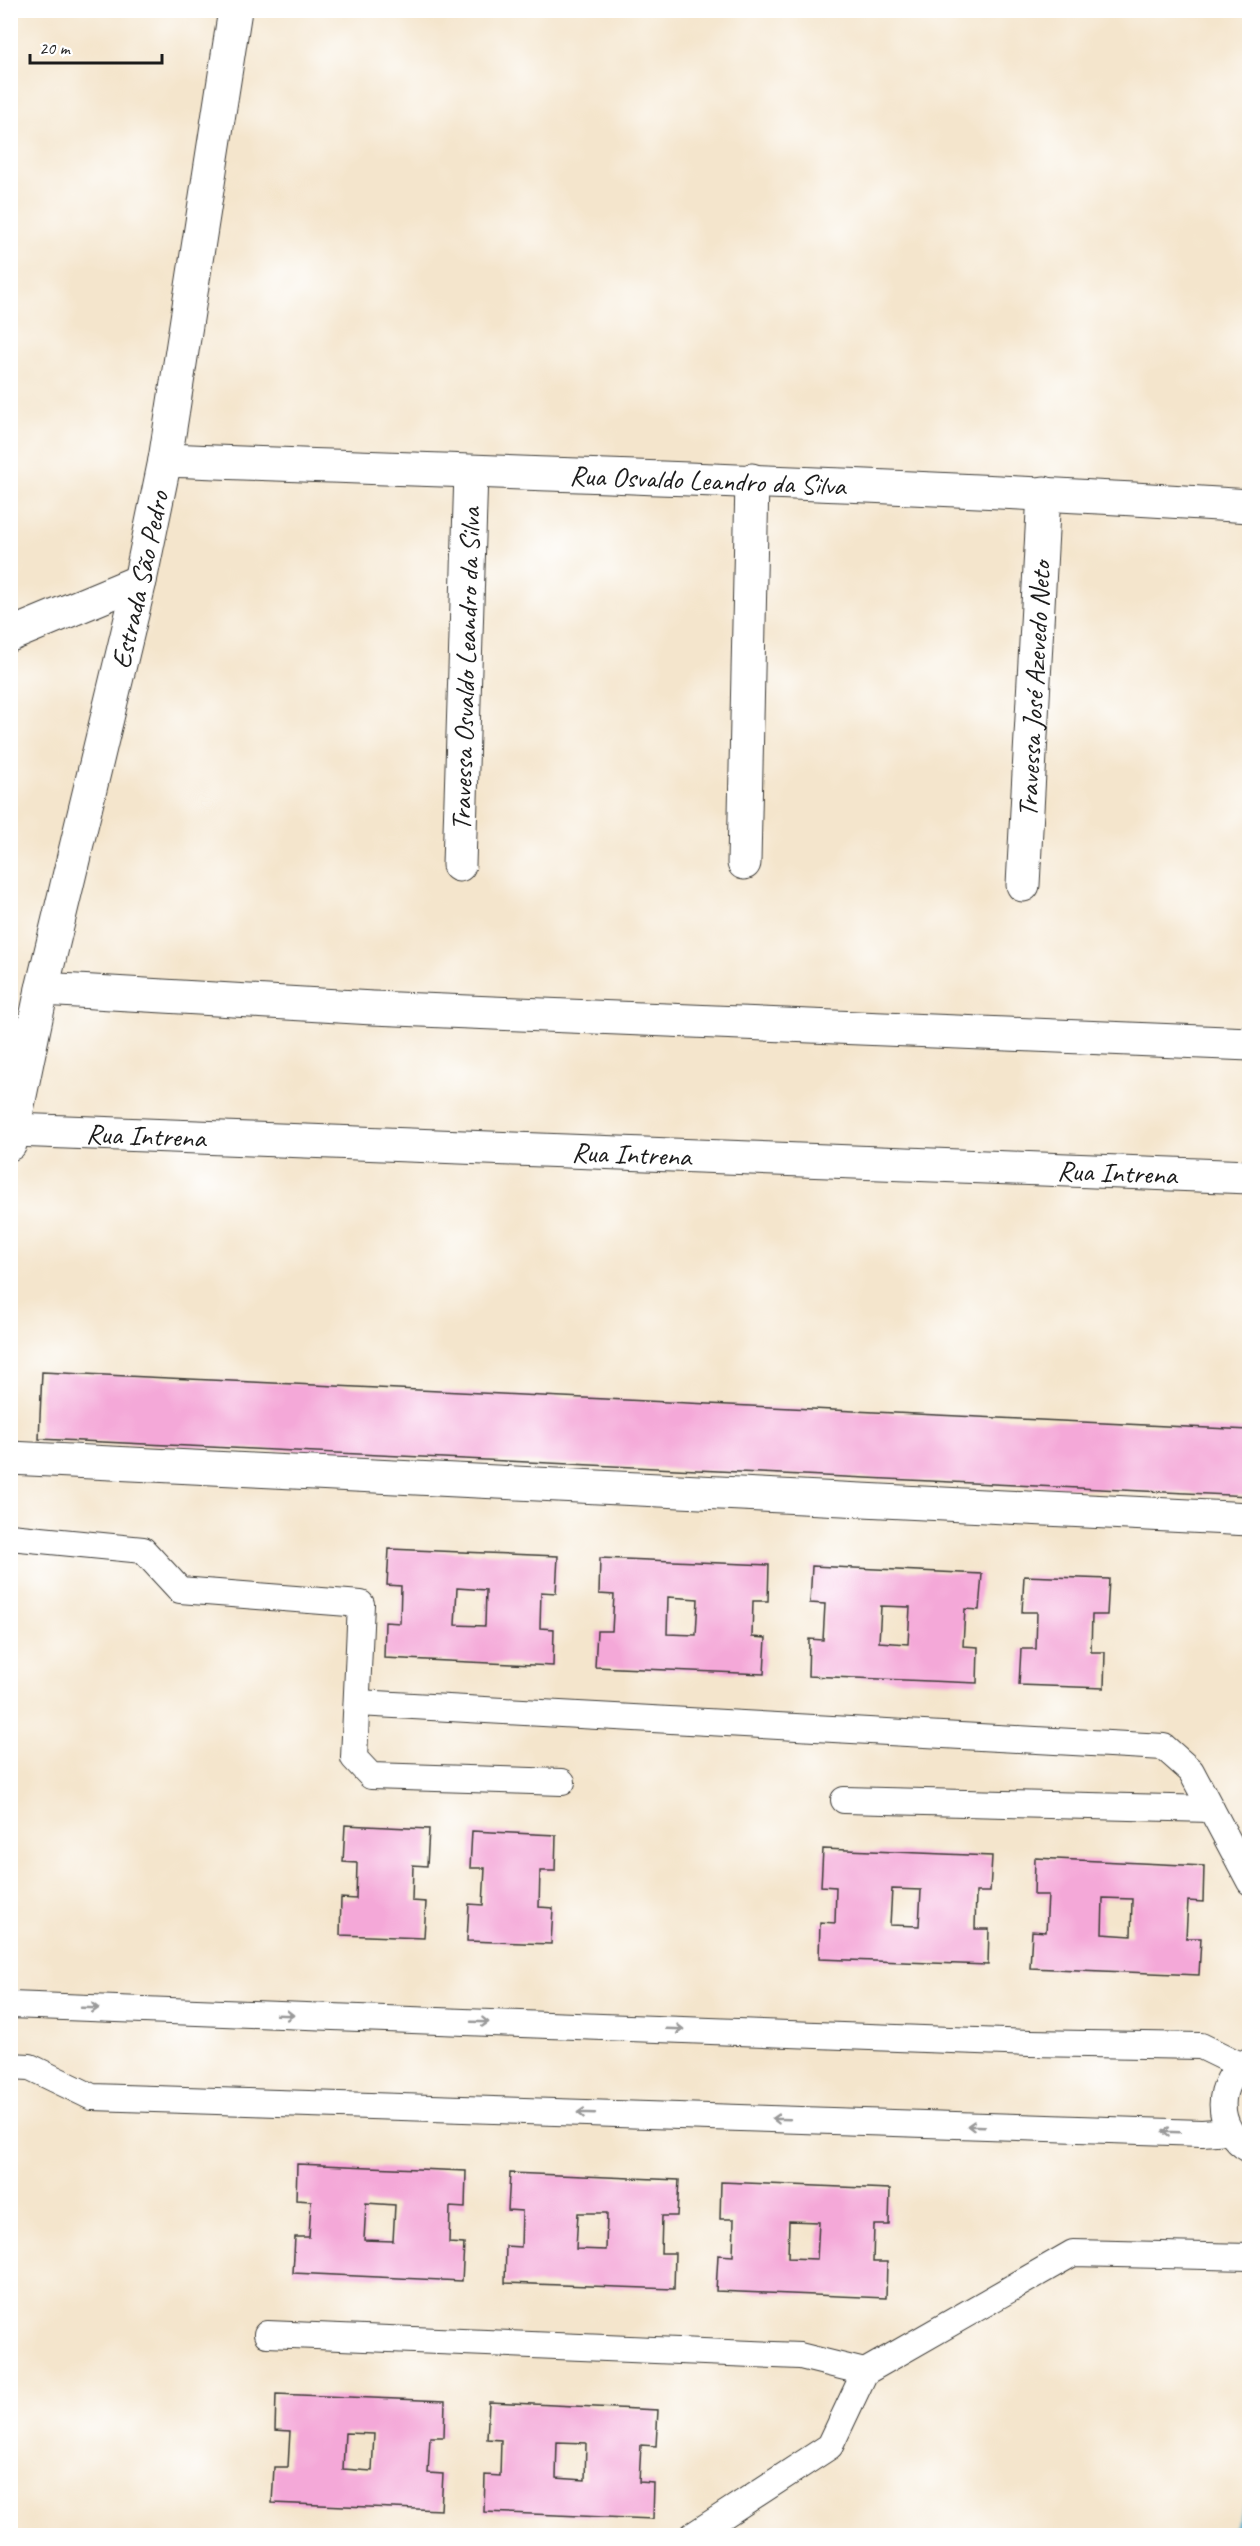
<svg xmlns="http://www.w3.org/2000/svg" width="1260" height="2546" font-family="Caveat,sans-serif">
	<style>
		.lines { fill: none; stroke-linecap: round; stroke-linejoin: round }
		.stream { stroke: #52b2d1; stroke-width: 14 }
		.building { fill: #f4a8d8; fill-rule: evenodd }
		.lane-casing { stroke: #3c3a36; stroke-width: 28 }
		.street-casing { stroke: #3c3a36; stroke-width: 35 }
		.secondary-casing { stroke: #3c3a36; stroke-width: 35 }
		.lane { stroke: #fff; stroke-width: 26 }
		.street { stroke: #fff; stroke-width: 33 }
		.secondary { stroke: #fff; stroke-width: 33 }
		.oneway { stroke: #999 }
		.labels { text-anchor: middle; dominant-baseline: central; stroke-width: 6; stroke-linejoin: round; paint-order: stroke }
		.street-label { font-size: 28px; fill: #1c1c1c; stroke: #fff }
	</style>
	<rect width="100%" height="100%" fill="#fff"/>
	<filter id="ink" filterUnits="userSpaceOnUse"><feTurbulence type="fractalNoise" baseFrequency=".0167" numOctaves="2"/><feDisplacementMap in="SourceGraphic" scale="12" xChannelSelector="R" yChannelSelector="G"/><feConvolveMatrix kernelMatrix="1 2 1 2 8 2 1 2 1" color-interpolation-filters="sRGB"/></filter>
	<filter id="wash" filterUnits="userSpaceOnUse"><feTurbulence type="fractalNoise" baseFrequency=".008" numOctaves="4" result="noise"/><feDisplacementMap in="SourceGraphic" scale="24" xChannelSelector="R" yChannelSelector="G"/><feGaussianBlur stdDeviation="1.35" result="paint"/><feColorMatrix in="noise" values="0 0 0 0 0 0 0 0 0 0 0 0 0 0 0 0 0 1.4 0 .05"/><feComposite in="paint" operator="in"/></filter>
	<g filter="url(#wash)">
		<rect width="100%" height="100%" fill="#f4e5cc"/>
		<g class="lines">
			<path class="stream" d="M1236,2536l14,-29"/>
		</g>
		<g id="blocks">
			<g class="building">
				<path d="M42,1372l1208,58v66l-1211,-57z"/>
				<path d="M389,1549l169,7 -2,37 -15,-1 -1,36 14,1 -1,37 -169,-8 1,-36 15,1 1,-37 -14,-1zM457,1588l29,2 -1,36 -30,-1z"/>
				<path d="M600,1558l169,7 -1,36h-15l-1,36 14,1 -2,36 -169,-7 2,-36h15l2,-36 -15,-1zM668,1597l30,2 -2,36 -29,-1z"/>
				<path d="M812,1566l170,8 -3,36 -14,-1 -2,37 15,1 -1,36 -169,-7 1,-37 14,1 2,-36 -15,-1zM881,1606l29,1 -2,37 -29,-2z"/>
				<path d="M1024,1576l85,3 -2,36h-15l-1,37h14l-1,36 -85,-3 2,-36h15l1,-37h-15z"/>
				<path d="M345,1825l84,4 -2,37 -14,-1 -1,36 14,1 -2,36 -84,-3 1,-37 15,1 1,-36 -14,-1z"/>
				<path d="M472,1831l84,4 -1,36h-15l-1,36 14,1 -2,36 -84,-3 2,-37 14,1 2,-37h-15z"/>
				<path d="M823,1849l169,7 -2,36h-14l-1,37h14l-1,36 -169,-6 1,-37 15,1 1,-36 -15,-1zM892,1889l29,1 -2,36 -29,-1z"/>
				<path d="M1035,1858l169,8 -1,36 -15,-1 -2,37h15l-2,37 -169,-7 2,-37 14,1 2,-37h-14zM1103,1898l29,1 -1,37 -29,-2z"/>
				<path d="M297,2164l169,7 -1,37 -15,-1 -1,36 15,1 -2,37 -169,-8 2,-36h14l2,-36 -15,-1zM366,2203l29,2 -2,36 -29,-1z"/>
				<path d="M510,2173l169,7 -2,36h-15l-1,37h14l-1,36 -169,-6 1,-37 15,1 1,-36 -14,-1zM578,2213h29l-1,37 -30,-1z"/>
				<path d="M721,2182l169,7 -1,36h-15l-1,37h14l-1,36 -170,-7 2,-36 15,1 1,-37h-14zM789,2221l30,1 -2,37 -29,-1z"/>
				<path d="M276,2394l169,7 -1,36h-14l-2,36 15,1 -2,36 -169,-7 2,-36h14l2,-36 -15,-1zM345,2433l29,1 -2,37 -29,-2z"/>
				<path d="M489,2402l169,8 -2,36 -15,-1 -2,37 15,1 -1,36 -169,-7 1,-37 15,1 1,-36 -14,-1zM557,2442l29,1 -1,37 -29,-2z"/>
			</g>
		</g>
	</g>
	<g filter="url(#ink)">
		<use href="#blocks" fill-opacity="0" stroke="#3c3a36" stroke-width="1.5"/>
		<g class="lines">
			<g class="lane-casing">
				<g id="lane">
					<path d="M10,1537l133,13 37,40 181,14 -7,154 17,18 191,6"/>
					<path d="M358,1703l806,44 27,24 59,111"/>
					<path d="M844,1800l367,9"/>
					<path d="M10,2005l1020,38 171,3 39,19"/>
					<path d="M1250,2060c-37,20 -36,70 0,90"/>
					<path d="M10,2066l20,1 62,30 1110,36 27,-2"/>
					<path d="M267,2334l533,22 65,16"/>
					<path d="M692,2536l138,-90 35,-74 208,-119 177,4"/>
				</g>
			</g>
			<g class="street-casing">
				<g id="street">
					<path id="s1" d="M165,460c362,14 723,23 1085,46"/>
					<path d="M10,635l130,-54"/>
					<path d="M744,863l8,-383"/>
					<path id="s2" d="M459,865l12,-393"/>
					<path id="s3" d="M1023,885l21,-392"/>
					<path d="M42,989l331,19 877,36"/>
					<path id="s4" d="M14,1130l1236,47"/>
					<path d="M10,1458l1240,61"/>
				</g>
			</g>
			<g class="secondary-casing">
				<g id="secondary">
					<path id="s5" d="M10,1144l32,-155 98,-408 25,-121 70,-450"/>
				</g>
			</g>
			<use href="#lane" class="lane"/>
			<use href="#street" class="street"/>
			<use href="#secondary" class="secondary"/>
		</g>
		<defs><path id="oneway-shaft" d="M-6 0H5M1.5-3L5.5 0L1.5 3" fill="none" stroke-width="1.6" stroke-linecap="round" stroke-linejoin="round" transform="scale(1.5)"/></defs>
		<g class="oneway">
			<use href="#oneway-shaft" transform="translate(90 2008) rotate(2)"/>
			<use href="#oneway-shaft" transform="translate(285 2015) rotate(2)"/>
			<use href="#oneway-shaft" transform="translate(480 2022) rotate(2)"/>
			<use href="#oneway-shaft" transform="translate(675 2029) rotate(2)"/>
			<use href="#oneway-shaft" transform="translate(586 2113) rotate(-178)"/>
			<use href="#oneway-shaft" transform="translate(781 2119) rotate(-178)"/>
			<use href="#oneway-shaft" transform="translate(976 2126) rotate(-178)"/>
			<use href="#oneway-shaft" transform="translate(1171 2132) rotate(-178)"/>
		</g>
	</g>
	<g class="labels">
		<g class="street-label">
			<text stroke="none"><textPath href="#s1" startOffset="543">Rua Osvaldo Leandro da Silva</textPath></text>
			<text stroke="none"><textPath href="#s5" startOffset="579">Estrada São Pedro</textPath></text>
			<text stroke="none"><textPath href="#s2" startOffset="196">Travessa Osvaldo Leandro da Silva</textPath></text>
			<text stroke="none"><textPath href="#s3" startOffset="196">Travessa José Azevedo Neto</textPath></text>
			<text stroke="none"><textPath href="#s4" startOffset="132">Rua Intrena</textPath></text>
			<text stroke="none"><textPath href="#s4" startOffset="618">Rua Intrena</textPath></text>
			<text stroke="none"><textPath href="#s4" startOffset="1104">Rua Intrena</textPath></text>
		</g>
	</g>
	<rect width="1260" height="2546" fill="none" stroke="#fff" stroke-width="36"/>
	<path d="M30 54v9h132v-9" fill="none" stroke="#1c1c1c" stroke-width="3"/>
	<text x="39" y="54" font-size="18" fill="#1c1c1c" stroke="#ffffff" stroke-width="4.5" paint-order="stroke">20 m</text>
</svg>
